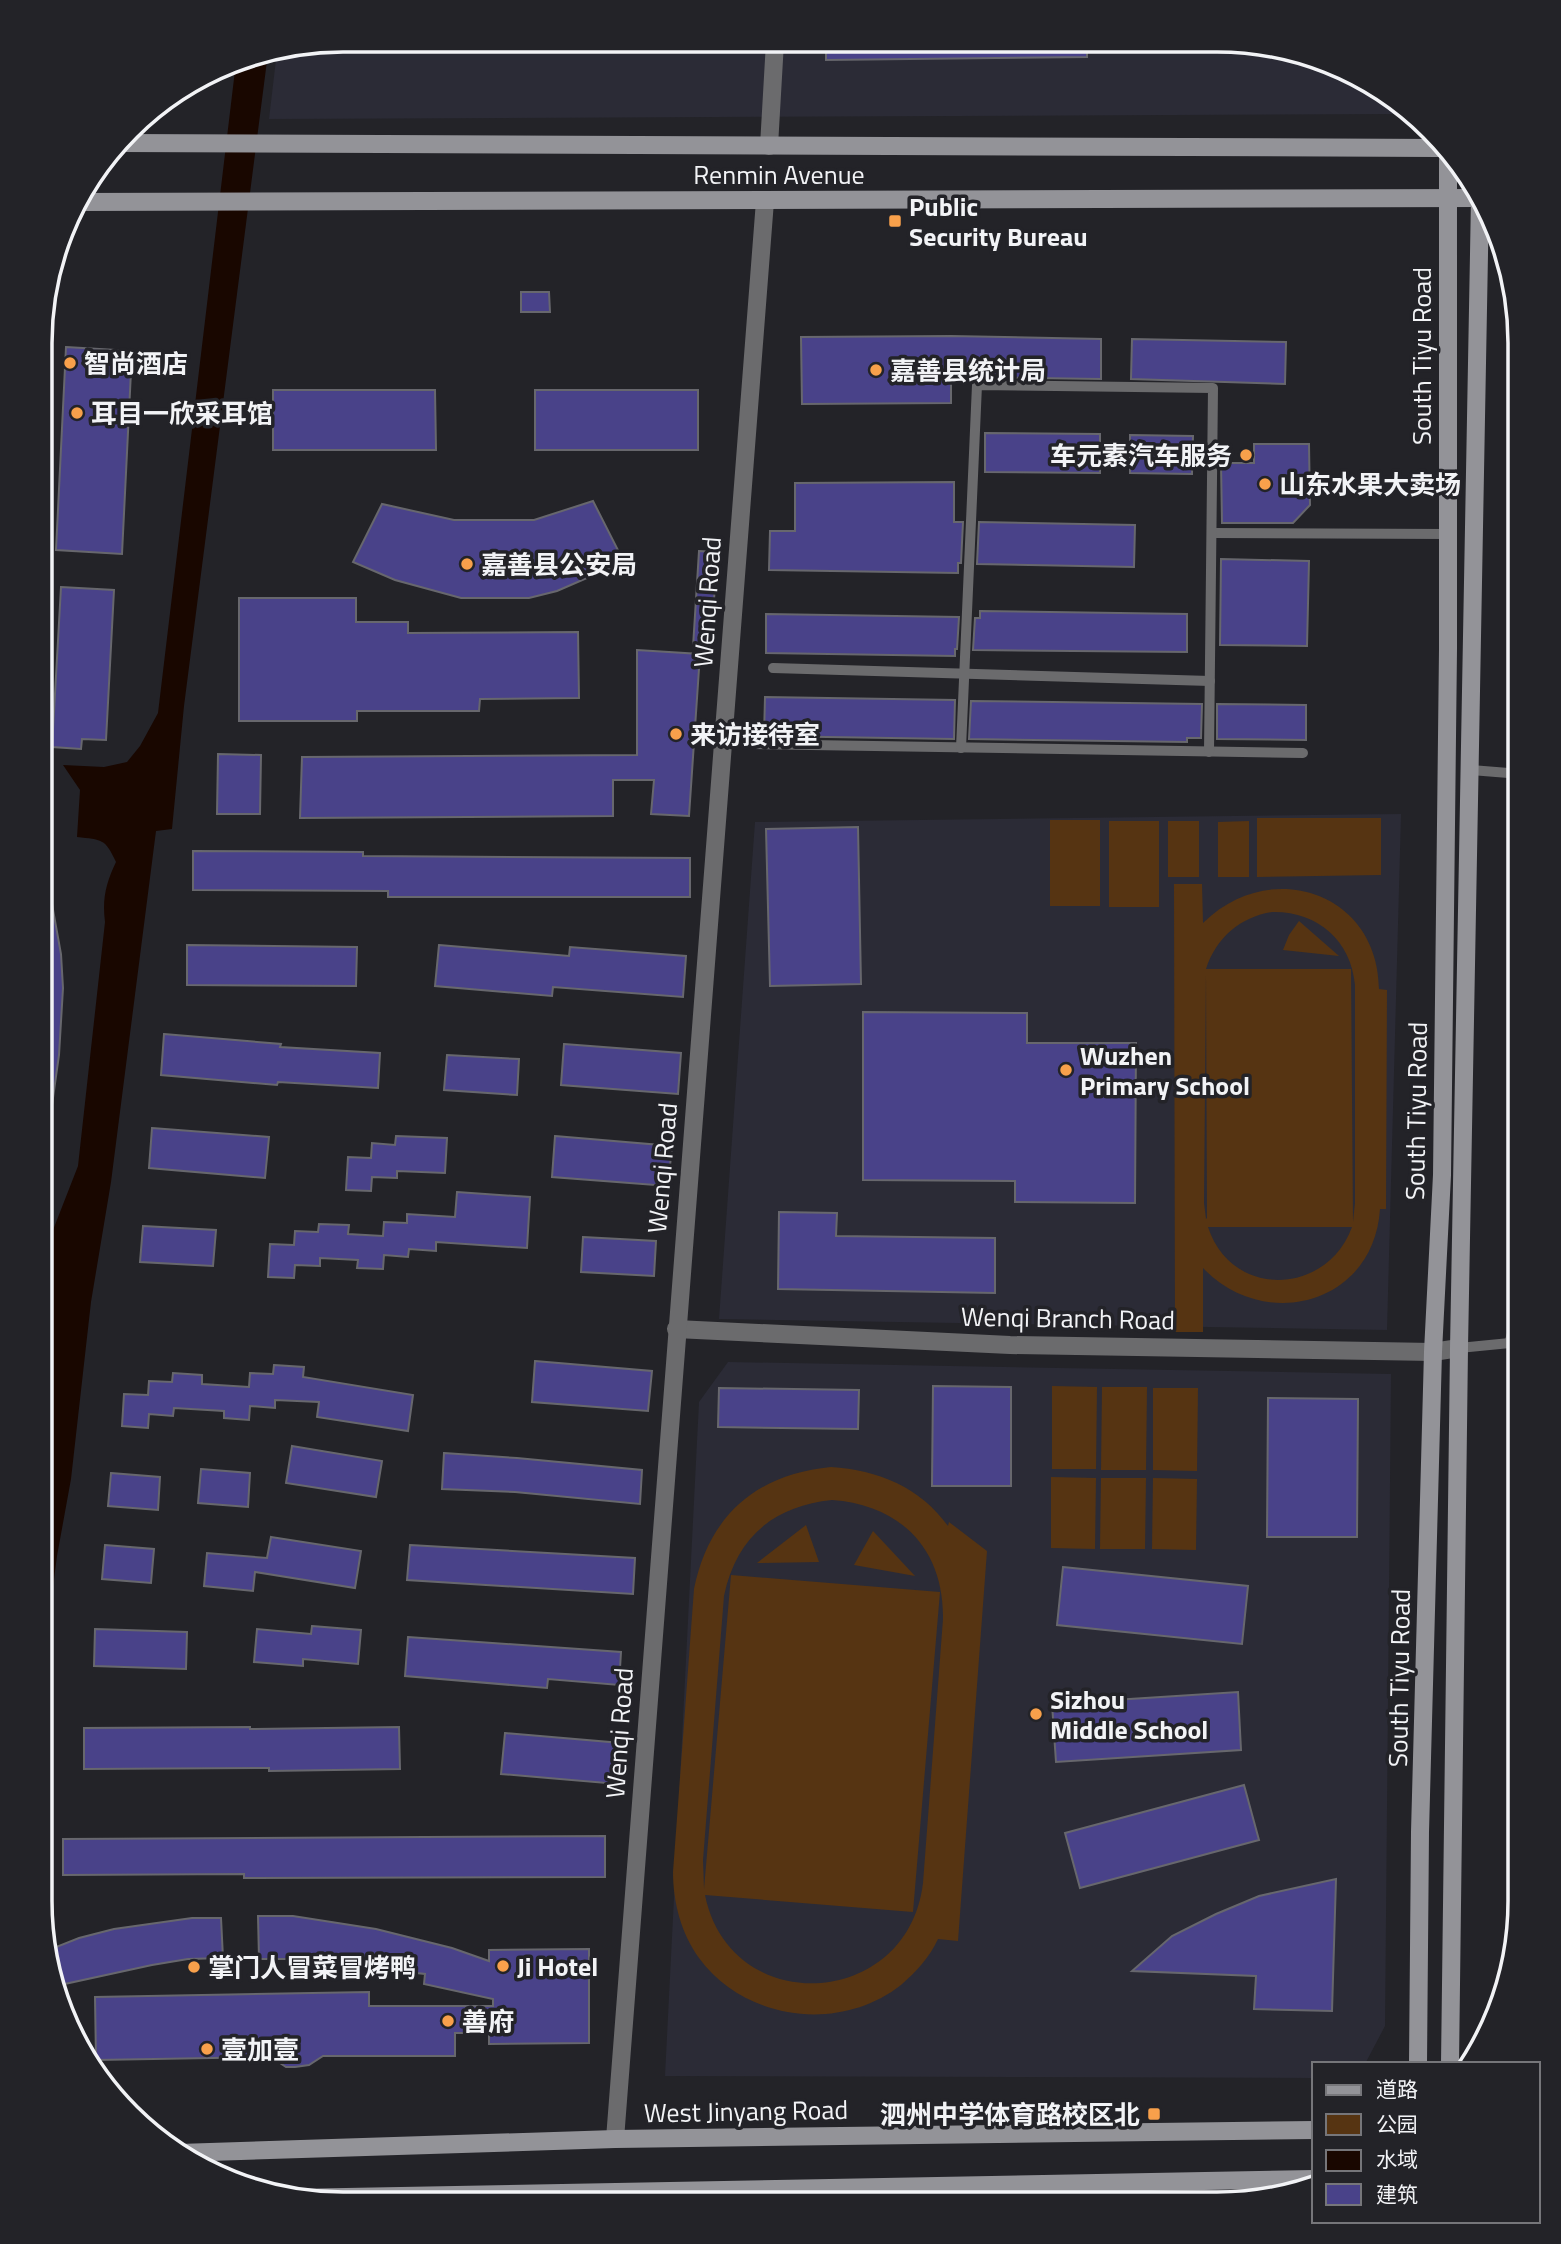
<svg xmlns="http://www.w3.org/2000/svg" width="1561" height="2244" font-family="'Titillium Web','Noto Sans SC',sans-serif">
	<style>
		.built { fill: #2b2b36 }
		.green { fill: #563412; fill-rule: evenodd }
		.water { fill: #190700 }
		.building { fill: #494289; stroke: #67676d; stroke-width: 2 }
		.lines { fill: none; stroke-linecap: round; stroke-linejoin: round }
		.lane { stroke: #6b6b6d; stroke-width: 10 }
		.street { stroke: #6b6b6d; stroke-width: 18 }
		.secondary { stroke: #939398; stroke-width: 18 }
		.poi-dot { fill: #f8a04b; stroke: #232328; stroke-width: 2.5 }
		.labels { text-anchor: middle; dominant-baseline: central; stroke-width: 7; stroke-linejoin: round; paint-order: stroke }
		.street-label { font-size: 26px; fill: #f2f3f6; stroke: #232328 }
		.poi-label { font-size: 26px; font-weight: bold; fill: #f2f3f6; stroke: #232328; text-anchor: start }
		.rim { fill: none; stroke: #f2f3f6; stroke-width: 3.5 }
	</style>
	<rect width="100%" height="100%" fill="#232328"/>
	<g class="built">
		<path d="M344,40l913,3 76,20 62,36 -2,15 -1124,5 8,-68z"/>
		<path d="M1401,814l-14,516 -668,-11 36,-497z"/>
		<path d="M728,1362l663,12 -6,652 -20,38h-51v14l-649,-2 34,-674z"/>
	</g>
	<g class="green">
		<path d="M1381,818v57l-124,2v-59z"/>
		<rect x="1050" y="820" width="50" height="86"/>
		<rect x="1109" y="821" width="50" height="86"/>
		<rect x="1168" y="821" width="31" height="56"/>
		<path d="M1249,821v56h-31v-55z"/>
		<path d="M1174,884h28l1,39c66,-66 175,-32 176,66l8,1 -1,219h-6c-6,95 -115,124 -177,59v64h-28zM1272,912c45,-1 79,28 83,73v218l-2,19 -2,-253h-145c10,-31 34,-52 66,-57zM1206,973l1,245 -1,1 -2,-16zM1208,1227h144c-25,69 -121,72 -144,0z"/>
		<path d="M1299,921l40,35 -56,-6 6,-15z"/>
		<path d="M1052,1386l45,1 -1,82h-44z"/>
		<path d="M1102,1387h45l-1,83h-45z"/>
		<path d="M1153,1388h45l-1,83 -44,-1z"/>
		<path d="M831,1467c47,3 89,20 117,59l1,-4 38,29 -29,390 -20,-2c-9,19 -22,33 -37,46 -61,48 -156,36 -202,-27 -18,-25 -26,-56 -26,-86l21,-283c15,-74 63,-115 137,-122zM832,1500c69,5 112,49 111,119l-20,264c-15,127 -193,136 -218,12l208,17 27,-320 -209,-17 -27,314 -1,-29 21,-264c12,-58 49,-90 108,-96z"/>
		<path d="M1051,1477l45,1 -1,71 -44,-1z"/>
		<path d="M1101,1478h45l-1,71h-45z"/>
		<path d="M1153,1478l44,1 -1,71 -44,-1z"/>
		<path d="M806,1525l13,37 -62,1z"/>
		<path d="M873,1531l42,45 -61,-11z"/>
	</g>
	<path class="water" d="M268,53l-84,653 -12,123 -16,2 -45,351 -20,120 -20,177 -14,77 -13,100 -3,12v-304l7,-10 1,-15 -8,-3 5,-88 32,-82 27,-244c-3,-23 1,-39 11,-60 -11,-24 -14,-22 -39,-25l3,-47 -17,-25 41,2 23,-5 13,-16 18,-33 78,-651 10,-6z"/>
	<g class="building">
		<path d="M826,42h261v15l-261,3z"/>
		<path d="M521,292h28l1,20h-29z"/>
		<path d="M951,336l150,3v40l-150,-2v26l-149,1 -1,-67z"/>
		<path d="M1132,339l154,3 -1,42 -154,-5z"/>
		<path d="M66,347l66,4 -10,203 -66,-4z"/>
		<path d="M273,390h162l1,60h-163z"/>
		<rect x="535" y="390" width="163" height="60"/>
		<path d="M985,433l115,1v39l-115,-1z"/>
		<path d="M1130,435l63,1 -1,38 -62,-1z"/>
		<path d="M1254,444h55l1,61 -17,18h-71l-1,-60h33z"/>
		<path d="M954,482v40h9l-2,41h-3v10l-189,-3 1,-39h25v-48z"/>
		<path d="M593,501l31,61 -67,29 -28,7h-68l-66,-18 -42,-18 29,-58 72,16h80z"/>
		<path d="M979,522l156,3 -1,42 -157,-3z"/>
		<path d="M699,551l18,1 -6,96 -18,-1z"/>
		<path d="M1221,559l88,2 -2,85 -87,-1z"/>
		<path d="M61,587l53,3 -8,150 -24,-1 -1,10 -29,-2z"/>
		<path d="M239,598h117v24h52v11l170,-1 1,66 -99,1 -1,12h-122v10h-118z"/>
		<path d="M980,611l207,3v38l-214,-2 2,-32h5z"/>
		<path d="M766,614l193,3 -2,32h-2v7l-189,-3z"/>
		<path d="M637,650l63,4 -11,162 -38,-2 3,-34h-41v36l-313,2 2,-61 335,-2z"/>
		<path d="M765,697l190,3 -1,39 -190,-3z"/>
		<path d="M971,701l231,3 -1,34h-14v4l-218,-3z"/>
		<path d="M1217,704l89,1v35l-89,-1z"/>
		<path d="M218,754l43,1 -1,59h-43z"/>
		<path d="M858,827l3,157 -91,2 -4,-157z"/>
		<path d="M193,851l170,1v4l327,2v39h-302v-6l-195,-1z"/>
		<path d="M50,893l11,61 2,34 -4,67 -7,50h-10v-211z"/>
		<path d="M187,945l170,2 -1,39 -169,-1z"/>
		<path d="M439,945l130,11 1,-9 116,9 -3,41 -130,-10 -1,9 -117,-10z"/>
		<path d="M863,1012l164,1v30h109l-1,160 -120,-1v-21l-152,-1z"/>
		<path d="M164,1034l117,10 -1,3 100,6 -2,35 -100,-6 -1,3 -116,-10z"/>
		<path d="M564,1044l117,9 -3,41 -117,-9z"/>
		<path d="M447,1055l72,4 -2,36 -73,-5z"/>
		<path d="M152,1128l117,9 -4,41 -116,-10z"/>
		<path d="M396,1136l51,2 -2,35 -48,-2v7l-25,-1 -1,14 -25,-1 2,-33 23,1 1,-15 23,2z"/>
		<path d="M555,1136l117,10 -4,40 -116,-9z"/>
		<path d="M457,1192l73,5 -3,51 -91,-6v9l-27,-2 -1,8 -24,-2 -1,14 -26,-1 1,-8 -38,-2v8l-25,-1 -1,13 -26,-1 2,-33 24,1 1,-14 23,1 1,-8 30,1 -1,9 35,2 1,-14 23,1v-9l48,3z"/>
		<path d="M779,1212l58,1 -1,23 159,2v55l-217,-4z"/>
		<path d="M143,1226l73,4 -3,36 -73,-4z"/>
		<path d="M583,1237l73,4 -2,35 -73,-4z"/>
		<path d="M535,1361l117,10 -4,40 -116,-9z"/>
		<path d="M274,1365l30,2 -1,10 110,18 -5,36 -91,-14 2,-15 -44,-2v8l-25,-2 -1,14 -25,-2v-7l-50,-3 -1,8 -24,-2 -1,14 -26,-2 2,-32 24,1 1,-14 23,1 1,-9 29,2v9l47,3 1,-14 23,1z"/>
		<path d="M933,1386l78,1v99h-79z"/>
		<path d="M719,1388l140,2 -1,39 -140,-2z"/>
		<path d="M1268,1398l90,1 -1,138h-90z"/>
		<path d="M292,1446l90,15 -6,36 -90,-14z"/>
		<path d="M444,1453l73,5 125,12 -2,34 -125,-12 -73,-3z"/>
		<path d="M201,1469l49,4 -2,34 -50,-4z"/>
		<path d="M111,1473l49,4 -2,33 -50,-4z"/>
		<path d="M271,1537l90,14 -6,37 -100,-16 -2,19 -49,-5 3,-33 60,5z"/>
		<path d="M105,1545l49,4 -3,34 -49,-4z"/>
		<path d="M410,1545l225,13 -2,36 -226,-14z"/>
		<path d="M1063,1567l185,19 -6,58 -185,-19z"/>
		<path d="M312,1626l49,4 -3,34 -55,-5v7l-49,-4 3,-33 54,5z"/>
		<path d="M95,1629l92,3 -1,37 -92,-3z"/>
		<path d="M408,1637l213,15 -2,33 -71,-6 -1,9 -142,-12z"/>
		<path d="M1238,1692l3,58 -185,12 -4,-58z"/>
		<path d="M250,1727v2l149,-2 1,42 -131,2v-3l-185,1v-41z"/>
		<path d="M505,1733l116,10 -3,41 -117,-10z"/>
		<path d="M1244,1785l15,55 -179,48 -15,-55z"/>
		<path d="M605,1836v41l-361,1v-4l-181,1v-36z"/>
		<path d="M1336,1879l-4,132 -78,-2 2,-33 -124,-5 40,-35 44,-22 43,-18z"/>
		<path d="M258,1916h35l83,13 76,19 37,13v-11l100,-1v94l-100,1v-11h-34v23h-132l-14,9 -14,2h-9l-15,-10 -175,3 -1,-63 274,-5v14h124v-7l-69,-15 1,-10 -137,-15h-29z"/>
		<path d="M192,1918h29l2,40 -35,1 -36,6 -92,20 -9,-36 28,-11 35,-9z"/>
	</g>
	<g class="lines">
		<g class="lane">
			<path d="M1212,533l235,1"/>
			<path d="M773,668l437,13"/>
			<path d="M753,744l550,9"/>
			<path d="M961,748l16,-363 236,3 -4,364"/>
			<path d="M1471,770l50,4"/>
			<path d="M1510,1341l10,-39"/>
			<path d="M1459,1348l61,-6"/>
		</g>
		<g class="street">
			<path d="M769,146l6,-104"/>
			<path d="M676,1329l334,16 423,7 26,-4"/>
			<path d="M615,2139l150,-1938"/>
		</g>
		<g class="secondary">
			<path d="M121,143l1318,5"/>
			<path d="M77,202l1403,-4"/>
			<path d="M1418,2064l2,-232 13,-480 9,-177 6,-526v-489"/>
			<path d="M1450,2064l9,-716 21,-1149"/>
			<path d="M179,2153l436,-14 699,-9"/>
			<path d="M291,2198l1023,-19"/>
		</g>
	</g>
	<g class="poi-dot">
		<rect x="888" y="214" width="14" height="14" rx="3.5"/>
		<circle cx="70" cy="363" r="7"/>
		<circle cx="876" cy="370" r="7"/>
		<circle cx="77" cy="413" r="7"/>
		<circle cx="1246" cy="455" r="7"/>
		<circle cx="1265" cy="484" r="7"/>
		<circle cx="467" cy="564" r="7"/>
		<circle cx="676" cy="734" r="7"/>
		<circle cx="1066" cy="1070" r="7"/>
		<circle cx="1036" cy="1714" r="7"/>
		<circle cx="503" cy="1966" r="7"/>
		<circle cx="194" cy="1967" r="7"/>
		<circle cx="448" cy="2021" r="7"/>
		<circle cx="207" cy="2049" r="7"/>
		<rect x="1147" y="2107" width="14" height="14" rx="3.5"/>
	</g>
	<g class="labels">
		<g class="street-label">
			<text x="779" y="174">Renmin Avenue</text>
			<text transform="translate(1421 356) rotate(-90)">South Tiyu Road</text>
			<text transform="translate(707 602) rotate(-86)">Wenqi Road</text>
			<text transform="translate(1416 1111) rotate(-89)">South Tiyu Road</text>
			<text transform="translate(662 1168) rotate(-85)">Wenqi Road</text>
			<text transform="translate(1068 1318) rotate(1)">Wenqi Branch Road</text>
			<text transform="translate(1399 1678) rotate(-89)">South Tiyu Road</text>
			<text transform="translate(619 1733) rotate(-86)">Wenqi Road</text>
			<text transform="translate(746 2111) rotate(-1)">West Jinyang Road</text>
		</g>
		<g class="poi-label">
			<text x="909" y="206">Public<tspan x="909" dy="30">Security Bureau</tspan></text>
			<text x="84" y="363">智尚酒店</text>
			<text x="890" y="370">嘉善县统计局</text>
			<text x="91" y="413">耳目一欣采耳馆</text>
			<text x="1232" y="455" text-anchor="end">车元素汽车服务</text>
			<text x="1279" y="484">山东水果大卖场</text>
			<text x="481" y="564">嘉善县公安局</text>
			<text x="690" y="734">来访接待室</text>
			<text x="1080" y="1055">Wuzhen<tspan x="1080" dy="30">Primary School</tspan></text>
			<text x="1050" y="1699">Sizhou<tspan x="1050" dy="30">Middle School</tspan></text>
			<text x="517" y="1966">Ji Hotel</text>
			<text x="208" y="1967">掌门人冒菜冒烤鸭</text>
			<text x="462" y="2021">善府</text>
			<text x="221" y="2049">壹加壹</text>
			<text x="1140" y="2114" text-anchor="end">泗州中学体育路校区北</text>
		</g>
	</g>
	<path d="M0 0H1561V2244H0ZM343 52H1217A291 291 0 0 1 1508 343V1901A291 291 0 0 1 1217 2192H343A291 291 0 0 1 52 1901V343A291 291 0 0 1 343 52Z" fill="#232328" fill-rule="evenodd"/>
	<path class="rim" d="M343 52H1217A291 291 0 0 1 1508 343V1901A291 291 0 0 1 1217 2192H343A291 291 0 0 1 52 1901V343A291 291 0 0 1 343 52Z"/>
	<rect x="1312" y="2062" width="228" height="161" fill="#232328" stroke="#76767a" stroke-width="2"/>
	<rect x="1326" y="2085" width="35" height="10" fill="#939398" stroke="#76767a" stroke-width="2"/>
	<text x="1376" y="2097" font-size="21" fill="#f2f3f6">道路</text>
	<rect x="1326" y="2114" width="35" height="21" fill="#563412" stroke="#76767a" stroke-width="2"/>
	<text x="1376" y="2132" font-size="21" fill="#f2f3f6">公园</text>
	<rect x="1326" y="2150" width="35" height="21" fill="#190700" stroke="#76767a" stroke-width="2"/>
	<text x="1376" y="2167" font-size="21" fill="#f2f3f6">水域</text>
	<rect x="1326" y="2184" width="35" height="21" fill="#494289" stroke="#76767a" stroke-width="2"/>
	<text x="1376" y="2202" font-size="21" fill="#f2f3f6">建筑</text>
</svg>
